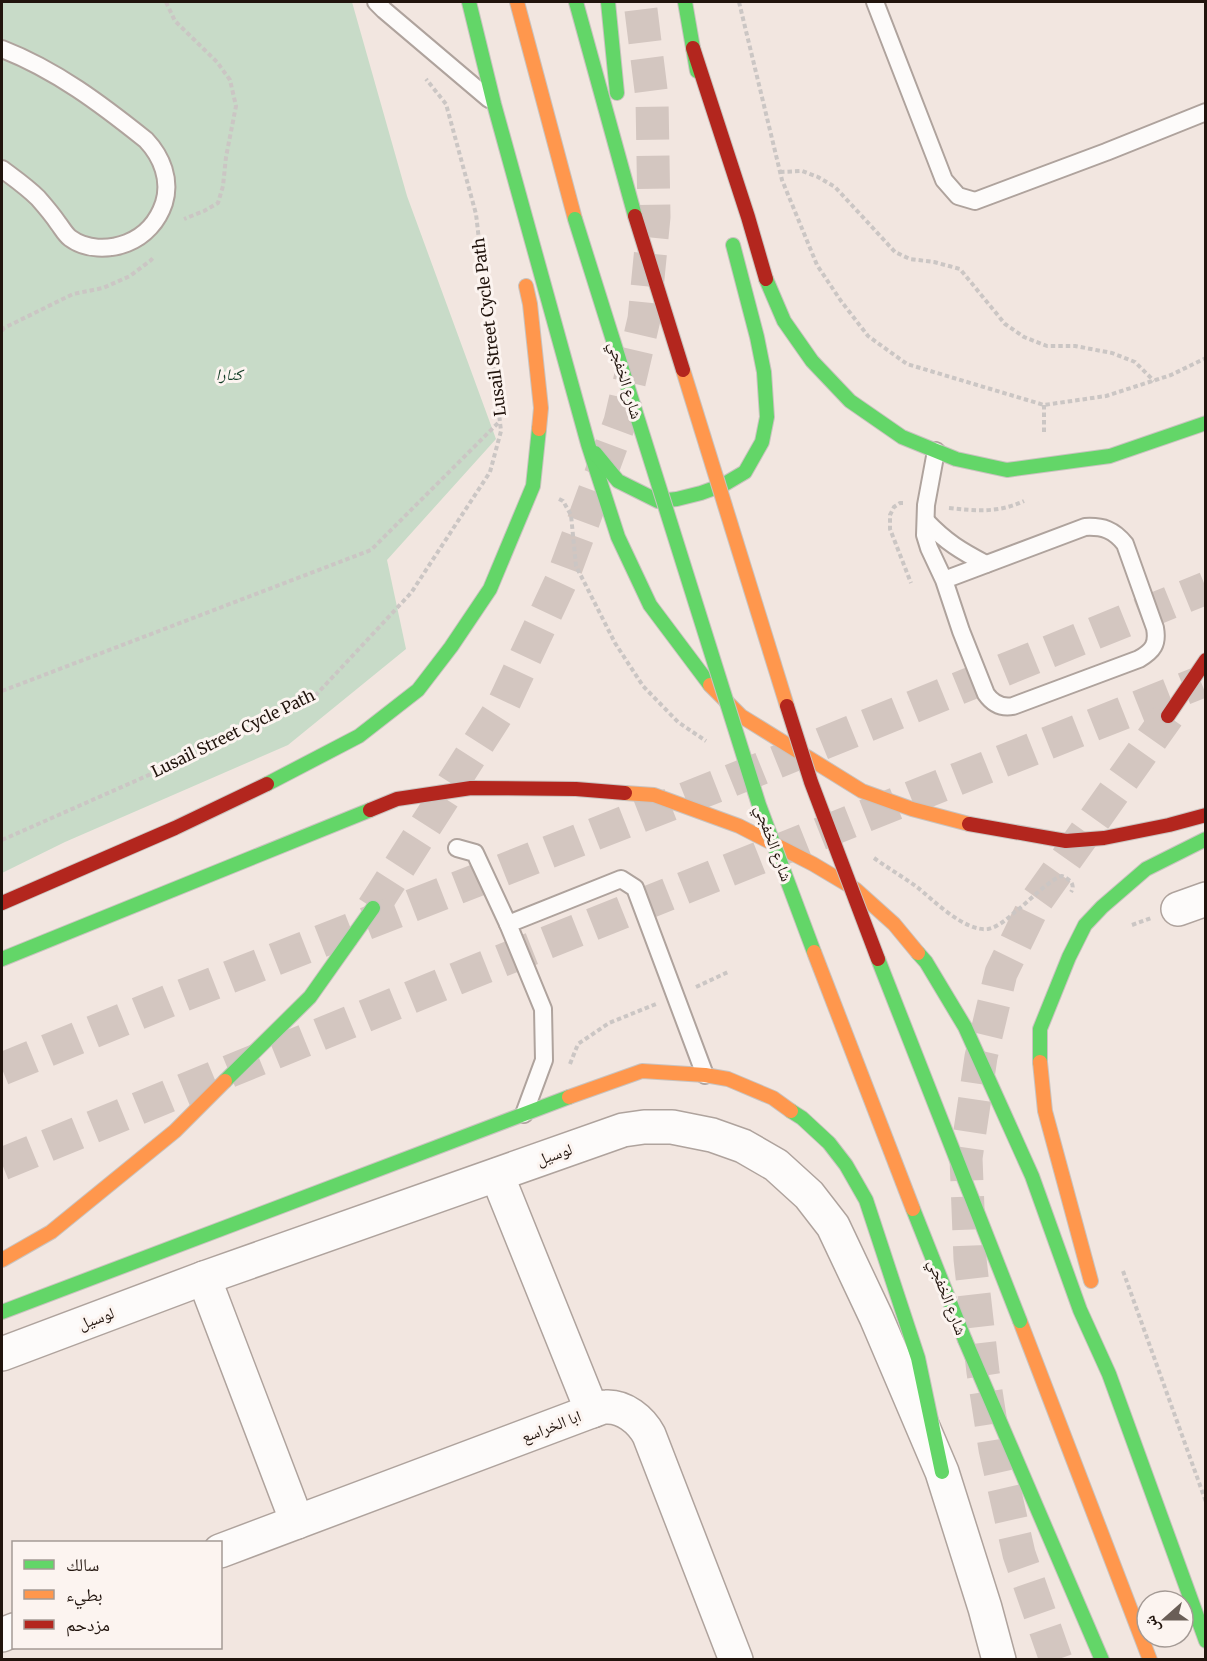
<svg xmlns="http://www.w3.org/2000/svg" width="1207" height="1661" font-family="Merriweather,'Noto Naskh Arabic',serif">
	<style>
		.green { fill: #c8dbc8 }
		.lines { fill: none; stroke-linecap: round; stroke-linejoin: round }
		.highway-tunnel { stroke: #d3c6c0; stroke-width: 33; stroke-dasharray: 33 16; stroke-linecap: butt }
		.lane-casing { stroke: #afa39d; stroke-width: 20 }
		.street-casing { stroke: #afa39d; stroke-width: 36 }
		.fast-casing { stroke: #c9c3bf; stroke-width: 16 }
		.slow-casing { stroke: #c9c3bf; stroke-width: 16 }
		.jam-casing { stroke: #c9c3bf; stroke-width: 16 }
		.path { stroke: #cbc6c4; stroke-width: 4; stroke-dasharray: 4.5 3; stroke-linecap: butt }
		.lane { stroke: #fdfbfa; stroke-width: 16 }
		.street { stroke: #fdfbfa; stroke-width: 33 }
		.fast { stroke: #63d668; stroke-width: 14 }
		.slow { stroke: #ff974d; stroke-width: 14 }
		.jam { stroke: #b3261e; stroke-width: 14 }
		.fast-bridge-casing { stroke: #c9c3bf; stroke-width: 16; stroke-linecap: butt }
		.slow-bridge-casing { stroke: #c9c3bf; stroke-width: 16; stroke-linecap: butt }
		.jam-bridge-casing { stroke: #c9c3bf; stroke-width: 16; stroke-linecap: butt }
		.fast-bridge { stroke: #63d668; stroke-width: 14 }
		.slow-bridge { stroke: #ff974d; stroke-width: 14 }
		.jam-bridge { stroke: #b3261e; stroke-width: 14 }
		.labels { text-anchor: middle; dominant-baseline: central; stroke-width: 6; stroke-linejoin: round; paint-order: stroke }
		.street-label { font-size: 16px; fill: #21140d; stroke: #fcf4f0 }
		.park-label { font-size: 16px; font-style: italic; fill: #133d26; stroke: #fcf4f0 }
	</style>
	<rect width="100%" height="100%" fill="#f2e6e0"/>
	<path class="green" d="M2,2h350l55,194 89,243 -109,121 19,89 -118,96 -223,97 -63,31z"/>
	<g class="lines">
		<g class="highway-tunnel">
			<path d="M373,908l130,-203 59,-126 58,-157 24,-103 10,-102 -2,-119 -12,-96"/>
			<path d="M2,1069l169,-69 554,-217 481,-195"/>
			<path d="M2,1164l466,-190 733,-292"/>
			<path d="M1056,1660l-37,-106 -24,-105 -12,-77 -13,-113 -4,-101 15,-101 20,-84 34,-70 133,-187"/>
		</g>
		<g class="lane-casing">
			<g id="lane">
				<path d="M376,2l8,8 105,89"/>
				<path d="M875,2l69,178 14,16 17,5 131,-49 100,-40"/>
				<path d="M2,49c54,21 99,55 144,91 16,17 25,40 18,63 -6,18 -19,33 -37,40 -18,7 -41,7 -57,-5 -5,-4 -8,-10 -12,-15 -6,-9 -13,-17 -20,-25 -11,-11 -24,-20 -36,-29"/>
				<path d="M936,451l-10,54 -1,30 4,13 15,32 17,51 25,63c7,10 16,14 27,12l126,-47c14,-8 19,-15 16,-31l-30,-84c-11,-14 -22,-18 -40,-17l-141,53"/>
				<path d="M926,521c20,21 35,30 60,43"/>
				<path d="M457,848l18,5 33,71"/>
				<path d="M524,1114l20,-54 -1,-51 -35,-85 113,-45 14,9 70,187"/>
			</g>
		</g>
		<g class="street-casing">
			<g id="street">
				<path d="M1178,909l28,-10"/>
				<path d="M497,1175l95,236"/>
				<path d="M204,1278l93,244"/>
				<path d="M2,1354l202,-76 419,-148 21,-3h28l40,8 31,11 33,19 33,30 24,31 43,91 66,155 43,136 14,52"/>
				<path d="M220,1551l372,-140c4,-1 9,-4 14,-4 18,-1 35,13 43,28l87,225"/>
				<path d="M2,1635l12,-5"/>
			</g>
		</g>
		<g class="fast-casing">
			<g id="fast">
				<path d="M469,2l25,102 94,340 30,93 32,68 60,80"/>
				<path d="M576,2l59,214"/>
				<path d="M608,2l9,91"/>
				<path d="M685,2l12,69"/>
				<path d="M766,279l18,42 28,40 38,40 52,36 54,22 51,11 103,-14 96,-33"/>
				<path d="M595,453l23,28 40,20 19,-2 24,-6 22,-8 22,-13 17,-30 5,-25 -3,-45 -7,-35 -24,-92"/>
				<path d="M267,784l92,-48 59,-46 33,-43 39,-58 43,-103 6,-57"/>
				<path d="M918,953l8,9 39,65 67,149 48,134 29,64 97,267"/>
				<path d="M2,959l368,-149"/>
				<path d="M1040,1062v-33l29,-72 16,-32 17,-18 44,-38 60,-30"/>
				<path d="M225,1081l85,-84 63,-89"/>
				<path d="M791,1111l11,7 27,25 17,22 20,35 52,158 24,114"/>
				<path d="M2,1312l567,-215"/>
				<path d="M965,1340l137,320"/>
			</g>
		</g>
		<g class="slow-casing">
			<g id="slow">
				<path d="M517,2l58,217"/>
				<path d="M526,286l4,18 11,104 -2,21"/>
				<path d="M710,685l31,31 121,75 50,18 57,15"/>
				<path d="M625,793l29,2 85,31 74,38 42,25 39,35 24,29"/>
				<path d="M1040,1062l5,49 46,170"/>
				<path d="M569,1097l73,-26 63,4 23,4 45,19 18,13"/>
				<path d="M2,1260l49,-28 124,-101 50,-50"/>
				<path d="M1020,1321l130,339"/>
			</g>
		</g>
		<g class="jam-casing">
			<g id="jam">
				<path d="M693,48l55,169 18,62"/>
				<path d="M1168,716l38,-56"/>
				<path d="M370,810l27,-11 74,-11 105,1 49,4"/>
				<path d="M969,824l97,17 38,-3 65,-13 37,-10"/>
				<path d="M2,903l173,-75 92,-44"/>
			</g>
		</g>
		<g class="path">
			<path d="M166,2l9,19 42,41 13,18 6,26 -10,51 -3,29 -5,17 -14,8 -20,8"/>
			<path d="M739,2l43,178 35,85 24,36 27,35 39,28 137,41 62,-9 65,-21 35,-17"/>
			<path d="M780,172l22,-1 16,6 17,10 60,65 15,7 24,3 26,7 45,55 19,13 23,9h28l37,7 23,9 19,19"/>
			<path d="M2,331l2,-3 69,-34 30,-6 27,-12 20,-15 3,-3"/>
			<path d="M1044,405v29"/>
			<path d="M559,499l4,2 8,14 5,51 39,77 28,43 35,36 28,19"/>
			<path d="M903,503h-3l-6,4 -4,8v14l21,54"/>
			<path d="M949,508c28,3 49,5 75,-7"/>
			<path d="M2,691l369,-141 129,-129"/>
			<path d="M2,840l210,-93 102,-50 97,-104 79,-121 11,-41 -25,-217 -30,-110 -20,-25"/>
			<path d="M874,858c14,10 29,19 43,29 16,13 48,45 71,42 10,-2 19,-10 27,-17 12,-9 35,-33 47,-36 7,3 14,8 9,16"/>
			<path d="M1132,925l19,-7"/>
			<path d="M696,987l32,-15"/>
			<path d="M570,1064l8,-20 31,-21 47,-19"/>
			<path d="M1123,1271l83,231"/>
		</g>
		<use href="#lane" class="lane"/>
		<use href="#street" class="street"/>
		<use href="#fast" class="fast"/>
		<use href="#slow" class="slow"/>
		<use href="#jam" class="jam"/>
		<g class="fast-bridge-casing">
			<g id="fast-bridge">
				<path d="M575,219l184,586 55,147"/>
				<path d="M878,959l142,362"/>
				<path d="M913,1209l52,131"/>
			</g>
		</g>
		<g class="slow-bridge-casing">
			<g id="slow-bridge">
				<path d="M683,370l104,336"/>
				<path d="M814,952l99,257"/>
			</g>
		</g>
		<g class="jam-bridge-casing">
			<g id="jam-bridge">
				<path d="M635,216l48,154"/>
				<path d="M787,706l24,76 67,177"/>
			</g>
		</g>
		<use href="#fast-bridge" class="fast-bridge"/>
		<use href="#slow-bridge" class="slow-bridge"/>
		<use href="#jam-bridge" class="jam-bridge"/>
	</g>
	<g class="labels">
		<g class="street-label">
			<text transform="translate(489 327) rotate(-97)">Lusail Street Cycle Path</text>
			<text transform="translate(626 380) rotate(73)">شارع الخفجي</text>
			<text transform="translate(233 733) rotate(-26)">Lusail Street Cycle Path</text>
			<text transform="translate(774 843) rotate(70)">شارع الخفجي</text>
			<text transform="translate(554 1154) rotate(-19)">لوسيل</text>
			<text transform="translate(948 1297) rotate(69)">شارع الخفجي</text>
			<text transform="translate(96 1318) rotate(-20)">لوسيل</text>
			<text transform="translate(551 1426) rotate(-21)">ابا الخراسع</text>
		</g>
		<g class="park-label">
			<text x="229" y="374">كتارا</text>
		</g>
	</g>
	<rect width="1207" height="1661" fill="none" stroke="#21140d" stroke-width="6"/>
	<rect x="12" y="1541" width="210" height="108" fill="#fcf4f0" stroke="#a49a95" stroke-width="1.5"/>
	<rect x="24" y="1560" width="30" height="9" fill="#63d668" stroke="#a49a95" stroke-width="1.5"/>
	<text x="66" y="1571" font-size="18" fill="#21140d">سالك</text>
	<rect x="24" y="1590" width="30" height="9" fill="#ff974d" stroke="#a49a95" stroke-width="1.5"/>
	<text x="66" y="1601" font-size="18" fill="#21140d">بطيء</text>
	<rect x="24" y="1620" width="30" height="9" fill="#b3261e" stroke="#a49a95" stroke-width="1.5"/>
	<text x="66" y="1631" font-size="18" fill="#21140d">مزدحم</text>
	<g transform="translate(1165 1619) rotate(249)"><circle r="28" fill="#fcf4f0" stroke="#a49a95" stroke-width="1.5"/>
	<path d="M0-4.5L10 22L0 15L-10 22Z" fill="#6a5e57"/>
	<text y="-9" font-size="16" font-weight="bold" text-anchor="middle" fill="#21140d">ش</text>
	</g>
</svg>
